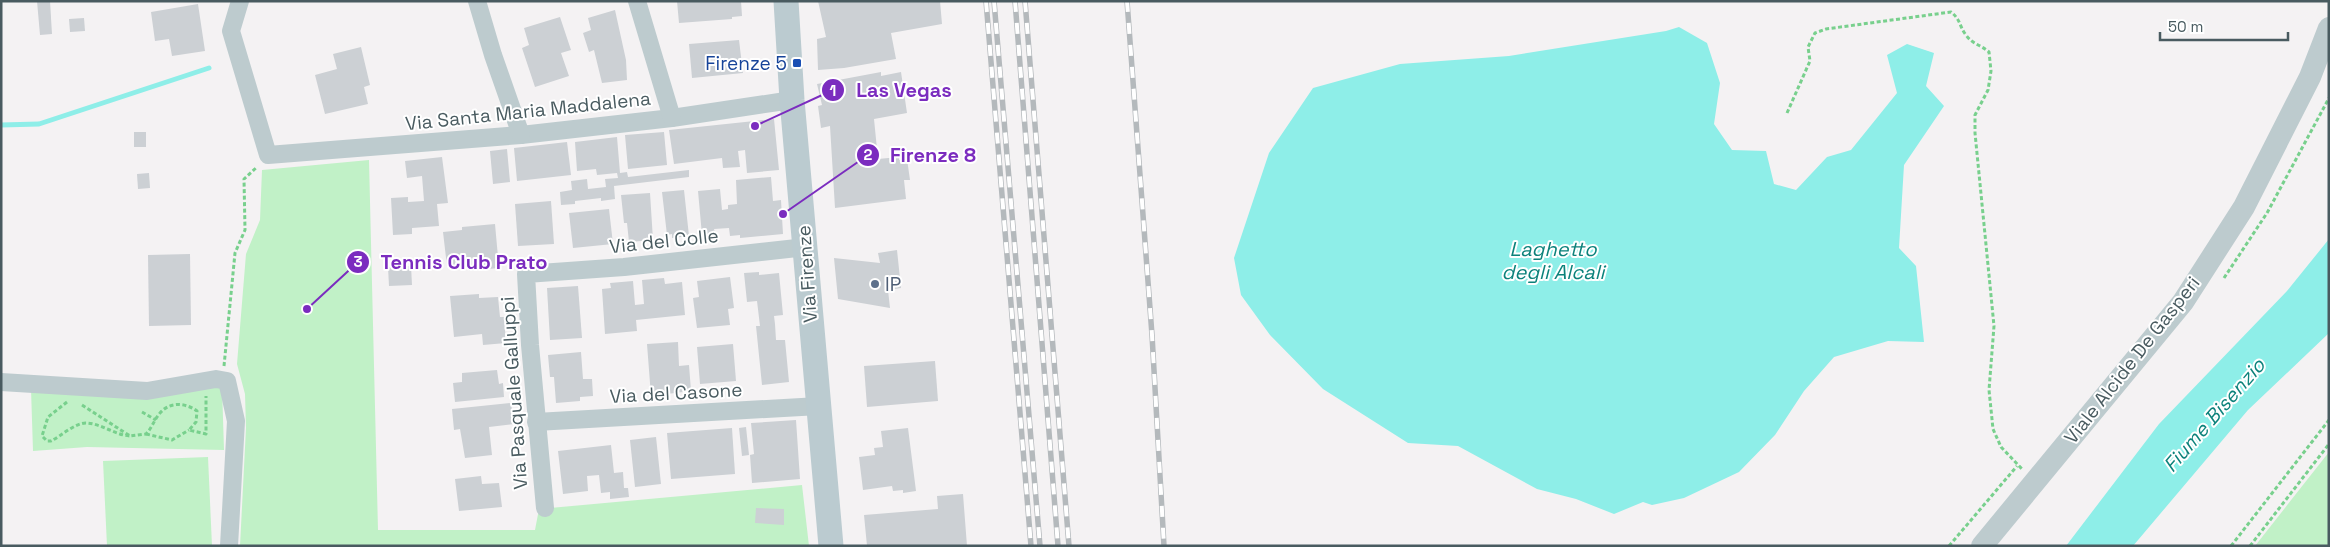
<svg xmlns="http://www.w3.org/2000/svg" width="2330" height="547" font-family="'Space Grotesk',sans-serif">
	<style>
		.green { fill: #c1f1c7 }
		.water { fill: #8eeee8 }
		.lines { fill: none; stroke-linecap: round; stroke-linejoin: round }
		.stream { stroke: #8eeee8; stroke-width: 5 }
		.building { fill: #ccd0d4 }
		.path { stroke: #78d08d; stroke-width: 3; stroke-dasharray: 4 2.5; stroke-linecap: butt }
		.minor { stroke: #bdcbce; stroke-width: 18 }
		.tertiary { stroke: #bdcbce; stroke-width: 22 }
		.secondary { stroke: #bbcbd0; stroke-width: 25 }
		.rail-casing { stroke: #b4b9bc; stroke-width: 5.5 }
		.rail { stroke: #fff; stroke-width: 4; stroke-dasharray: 11; stroke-linecap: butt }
		.transit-dot { fill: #1a4fb4; stroke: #fff; stroke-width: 2 }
		.service-dot { fill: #5c6f8a; stroke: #fff; stroke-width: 2 }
		.labels { text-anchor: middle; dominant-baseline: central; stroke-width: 4; stroke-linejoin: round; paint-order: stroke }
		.transit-label { font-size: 19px; fill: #164399; stroke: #fff; text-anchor: end }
		.street-label { font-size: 19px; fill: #495b60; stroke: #fff }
		.service-label { font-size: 19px; fill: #4e5e75; stroke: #fff; text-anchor: start }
		.water-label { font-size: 20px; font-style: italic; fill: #0c827b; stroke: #fff }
		.leader { fill: none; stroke: #7b2cbf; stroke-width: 2 }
		.callout-dot { fill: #7b2cbf; stroke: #fff; stroke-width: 2 }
		.mark-label { font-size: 15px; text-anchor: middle; font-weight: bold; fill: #fff }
		.callout-label { font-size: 20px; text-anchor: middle; font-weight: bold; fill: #7b2cbf; stroke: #fff; stroke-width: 4; stroke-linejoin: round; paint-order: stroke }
	</style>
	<rect width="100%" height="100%" fill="#f4f2f3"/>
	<g class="green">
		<path d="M369,160l9,370h157l4,-21 263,-24 7,61h-569l6,-118 -1,-34 -8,-30 9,-110 14,-34 2,-50z"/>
		<path d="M222,387l2,63 -137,-3 -54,4 -2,-62z"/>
		<path d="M2329,452v94h-74z"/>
		<path d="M208,457l4,89h-105l-4,-85z"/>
	</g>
	<g class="water">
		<path d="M1679,27l28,16 13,40 -6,41 18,26 34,1 8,33 22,6 31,-33 24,-7 46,-57 -10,-38 20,-11 27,9 -8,33 18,20 -40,59 -5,83 17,18 8,76 -36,-1 -54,16 -30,34 -29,44 -36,37 -55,26 -32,7 -9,-3 -29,12 -38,-15 -39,-10 -79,-43 -50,-3 -85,-54 -53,-54 -29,-40 -7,-37 35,-105 44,-65 87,-24 109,-8 157,-25z"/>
		<path d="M2329,239v94l-81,77 -115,136h-67l93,-122 128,-133z"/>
	</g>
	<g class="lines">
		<path class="stream" d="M1,125l38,-1 170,-56"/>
	</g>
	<g class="building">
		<path d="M37,1h13l2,33 -12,1z"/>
		<path d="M677,1h64l1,15 -10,1v2l-53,4z"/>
		<path d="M818,1h122l2,23 -51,9 5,26 -52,9 -26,2 -1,-31 9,-2z"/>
		<path d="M198,4l7,47 -33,5 -3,-17 -14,2 -4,-29z"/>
		<path d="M615,10l11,50 1,20 -25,3 -8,-33 -5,2 -6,-19 8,-3 -3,-12z"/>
		<path d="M560,17l11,33 -10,3 8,23 -34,11 -13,-39 7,-3 -5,-17z"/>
		<path d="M84,18l1,13 -15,1 -1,-13z"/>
		<path d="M739,40l4,33 -51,5 -3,-34z"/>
		<path d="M361,47l9,38 -6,2 4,17 -43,10 -10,-39 22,-6 -4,-15z"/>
		<path d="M881,72v4l20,-4 6,41 -33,6 4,40 21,-2v3l8,-1 3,21h-6l2,19 -71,9 -5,-82 -9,2 -3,-22 4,-1 -5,-21z"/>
		<path d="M774,119l5,51 -32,3 -2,-23 -7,1 2,16 -17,1 -1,-10 -48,6 -5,-34z"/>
		<rect x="134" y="132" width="12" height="15"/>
		<path d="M664,132l3,33 -39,4 -3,-34z"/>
		<path d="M617,137l3,36 7,-1 1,5 61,-7v7l-75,9 1,13 -14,2v-3l-26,3v3l-14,1 -1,-13 12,-2 -1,-9 16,-2 1,10 18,-2 -1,-8 13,-1 -1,-5 -20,2 -1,-6 -19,2 -2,-29z"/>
		<path d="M567,142l4,33 -54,6 -3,-33z"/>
		<path d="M507,149l3,33 -17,2 -3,-33z"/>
		<path d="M442,157l6,46 -11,1 2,22 -27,2v6l-19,1 -2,-37 17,-1v5l16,-1 -2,-25 -15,2 -2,-17z"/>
		<path d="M149,173l1,15 -12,1 -1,-15z"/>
		<path d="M771,177l2,24 8,-1 2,34 -43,4v-3l-10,1 -1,-8 -15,1 1,4 -13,2 -4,-44 22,-2 2,21 6,-1v-4l9,-1 -1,-24z"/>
		<path d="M684,190l5,46 -17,2v-4l-5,1 -5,-43z"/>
		<path d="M650,193l3,47 -24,2 -2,-19h-3l-3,-28z"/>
		<path d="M551,201l3,43 -36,2 -3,-42z"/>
		<path d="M609,209l4,35 -40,4 -4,-35z"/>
		<path d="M495,224l4,44 -30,3 -1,-7 -21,2 -4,-34 19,-2v-3z"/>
		<path d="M897,250l4,38 -13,2 2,18 -52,-9 -4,-41 46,5 -2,-10z"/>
		<path d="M190,254l1,71 -42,1 -1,-71z"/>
		<path d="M411,266l1,19 -23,1 -1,-19z"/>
		<path d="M759,272v3l20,-2 4,42 -9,1 1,8 1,16h9l4,42 -27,3 -6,-59h4l-3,-25 -10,1 -3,-29z"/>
		<path d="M730,277l4,31 -6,1 2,16 -33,3 -4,-30 6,-1 -2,-16z"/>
		<path d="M664,278l1,6 17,-2 3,33 -49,5 1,11 -32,3 -3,-45 9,-1 -1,-5 23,-2 2,24 9,-1 -2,-24z"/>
		<path d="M578,286l4,52 -32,2 -3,-52z"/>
		<path d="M479,294v4l19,-1 2,20h4l2,26 -23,2 -1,-11 -28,3 -4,-41z"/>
		<path d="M678,342l1,24 10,-1 2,26 -40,5 -4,-52z"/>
		<path d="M733,344l3,37 -36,3 -3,-37z"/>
		<path d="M581,352l2,27h9l1,17 -13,1v4l-24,2 -2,-26h-4l-2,-22z"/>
		<path d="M935,361l3,40 -71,6 -3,-41z"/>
		<path d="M497,370l2,14 4,-1 1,14 -49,5 -2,-19 9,-1v-9z"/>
		<path d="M511,403l3,21 -25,3 3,28 -27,3 -5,-29 -6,1 -2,-21z"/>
		<path d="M796,420l4,59 -48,4 -2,-28 4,-1 -3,-31z"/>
		<path d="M746,427l3,28 -7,1 -3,-28z"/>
		<path d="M732,428l3,46 -64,5 -4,-46z"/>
		<path d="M908,428l8,63 -13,2v-3l-10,1 -1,-5 -29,4 -4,-33 16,-2 -1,-7 9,-1 -2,-16z"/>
		<path d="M656,437l5,47 -26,3 -5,-47z"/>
		<path d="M611,445l3,28 9,-1 1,16h4l1,9 -19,2v-7l-9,1 -2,-18 -12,1 1,15 -25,3 -5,-43z"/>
		<path d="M481,476l1,8 17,-1 3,24 -43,4 -4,-32z"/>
		<path d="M963,494l4,52h-100l-3,-31 74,-6 -1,-13z"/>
		<path d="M756,508l28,1v16l-29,-2z"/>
	</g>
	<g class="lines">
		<g class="path">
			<path d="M1787,113l23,-52 -2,-14 7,-14 11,-4 125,-17c10,8 8,14 15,23 6,9 15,10 23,17l2,19 -3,19 -13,25v18l19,193 -5,64 4,39 8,18 21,22"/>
			<path d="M2224,278l43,-65 62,-115"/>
			<path d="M224,366l11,-113 10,-23 -1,-51 13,-12"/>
			<path d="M67,402l-19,15 -6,19 5,5h4c10,-5 25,-19 36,-18 15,1 28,12 43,13"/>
			<path d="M82,405l48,31 16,-2c6,-6 8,-14 14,-21 10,-12 26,-10 37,-2l-1,11 -7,8 17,4v-38"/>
			<path d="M142,412l14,8"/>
			<path d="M146,434l26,6 17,-10"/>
			<path d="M1949,546l68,-80"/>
			<path d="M2231,546l98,-126"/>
			<path d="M2250,546l79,-102"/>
		</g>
		<g class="minor">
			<path d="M240,1l-9,30 37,124 253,-20 151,-17 120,-18"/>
			<path d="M477,1l16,54 28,80"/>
			<path d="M637,1l35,117"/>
			<path d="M1,382l146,9 69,-12 11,2 9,40 -7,125"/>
			<path d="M536,422l283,-16"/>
			<path d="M545,508l-15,-163 -4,-71 98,-7 182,-20"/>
		</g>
		<path class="tertiary" d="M1982,546l201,-244 61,-95 66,-130 19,-49"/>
		<path class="secondary" d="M786,1l6,99 39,446"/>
		<g class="rail-casing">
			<g id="rail">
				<path d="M986,1l45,545"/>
				<path d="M994,1l46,545"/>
				<path d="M1015,1l43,545"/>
				<path d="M1025,1l44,545"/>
				<path d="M1127,1l25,334 12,211"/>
			</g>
		</g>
		<use href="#rail" class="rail"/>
	</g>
	<rect class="transit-dot" x="792" y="58" width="10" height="10" rx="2.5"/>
	<circle class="service-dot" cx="875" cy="284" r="5"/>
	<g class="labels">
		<g class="transit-label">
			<text x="787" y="63">Firenze 5</text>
		</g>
		<g class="street-label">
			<text transform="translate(528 111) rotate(-6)">Via Santa Maria Maddalena</text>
			<text transform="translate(664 241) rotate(-6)">Via del Colle</text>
			<text transform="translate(807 274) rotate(-94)">Via Firenze</text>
			<text transform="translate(2132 360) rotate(-52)">Viale Alcide De Gasperi</text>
			<text transform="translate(514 393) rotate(-94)">Via Pasquale Galluppi</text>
			<text transform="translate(676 393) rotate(-3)">Via del Casone</text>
		</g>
		<g class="service-label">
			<text x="885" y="284">IP</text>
		</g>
		<g class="water-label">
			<text x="1553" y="249">Laghetto<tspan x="1553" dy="23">degli Alcali</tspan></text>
			<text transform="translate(2214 415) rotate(-49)">Fiume Bisenzio</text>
		</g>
	</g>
	<path class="leader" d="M755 126L833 90M783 214L868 155M307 309L358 262"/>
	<g class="callout-dot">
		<circle cx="755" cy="126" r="5"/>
		<circle cx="783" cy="214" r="5"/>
		<circle cx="307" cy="309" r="5"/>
		<circle cx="833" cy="90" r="12"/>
		<circle cx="868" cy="155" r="12"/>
		<circle cx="358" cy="262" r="12"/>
	</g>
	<g class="mark-label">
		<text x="833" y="96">1</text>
		<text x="868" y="160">2</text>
		<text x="358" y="267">3</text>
	</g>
	<g class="callout-label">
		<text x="904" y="97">Las Vegas</text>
		<text x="933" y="162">Firenze 8</text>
		<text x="464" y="269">Tennis Club Prato</text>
	</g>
	<rect width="2330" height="547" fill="none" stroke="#495b60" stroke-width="5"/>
	<path d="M2160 32v8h128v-8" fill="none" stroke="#495b60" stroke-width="2.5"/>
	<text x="2168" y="32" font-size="15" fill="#495b60" stroke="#ffffff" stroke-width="4" paint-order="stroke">50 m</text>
</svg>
